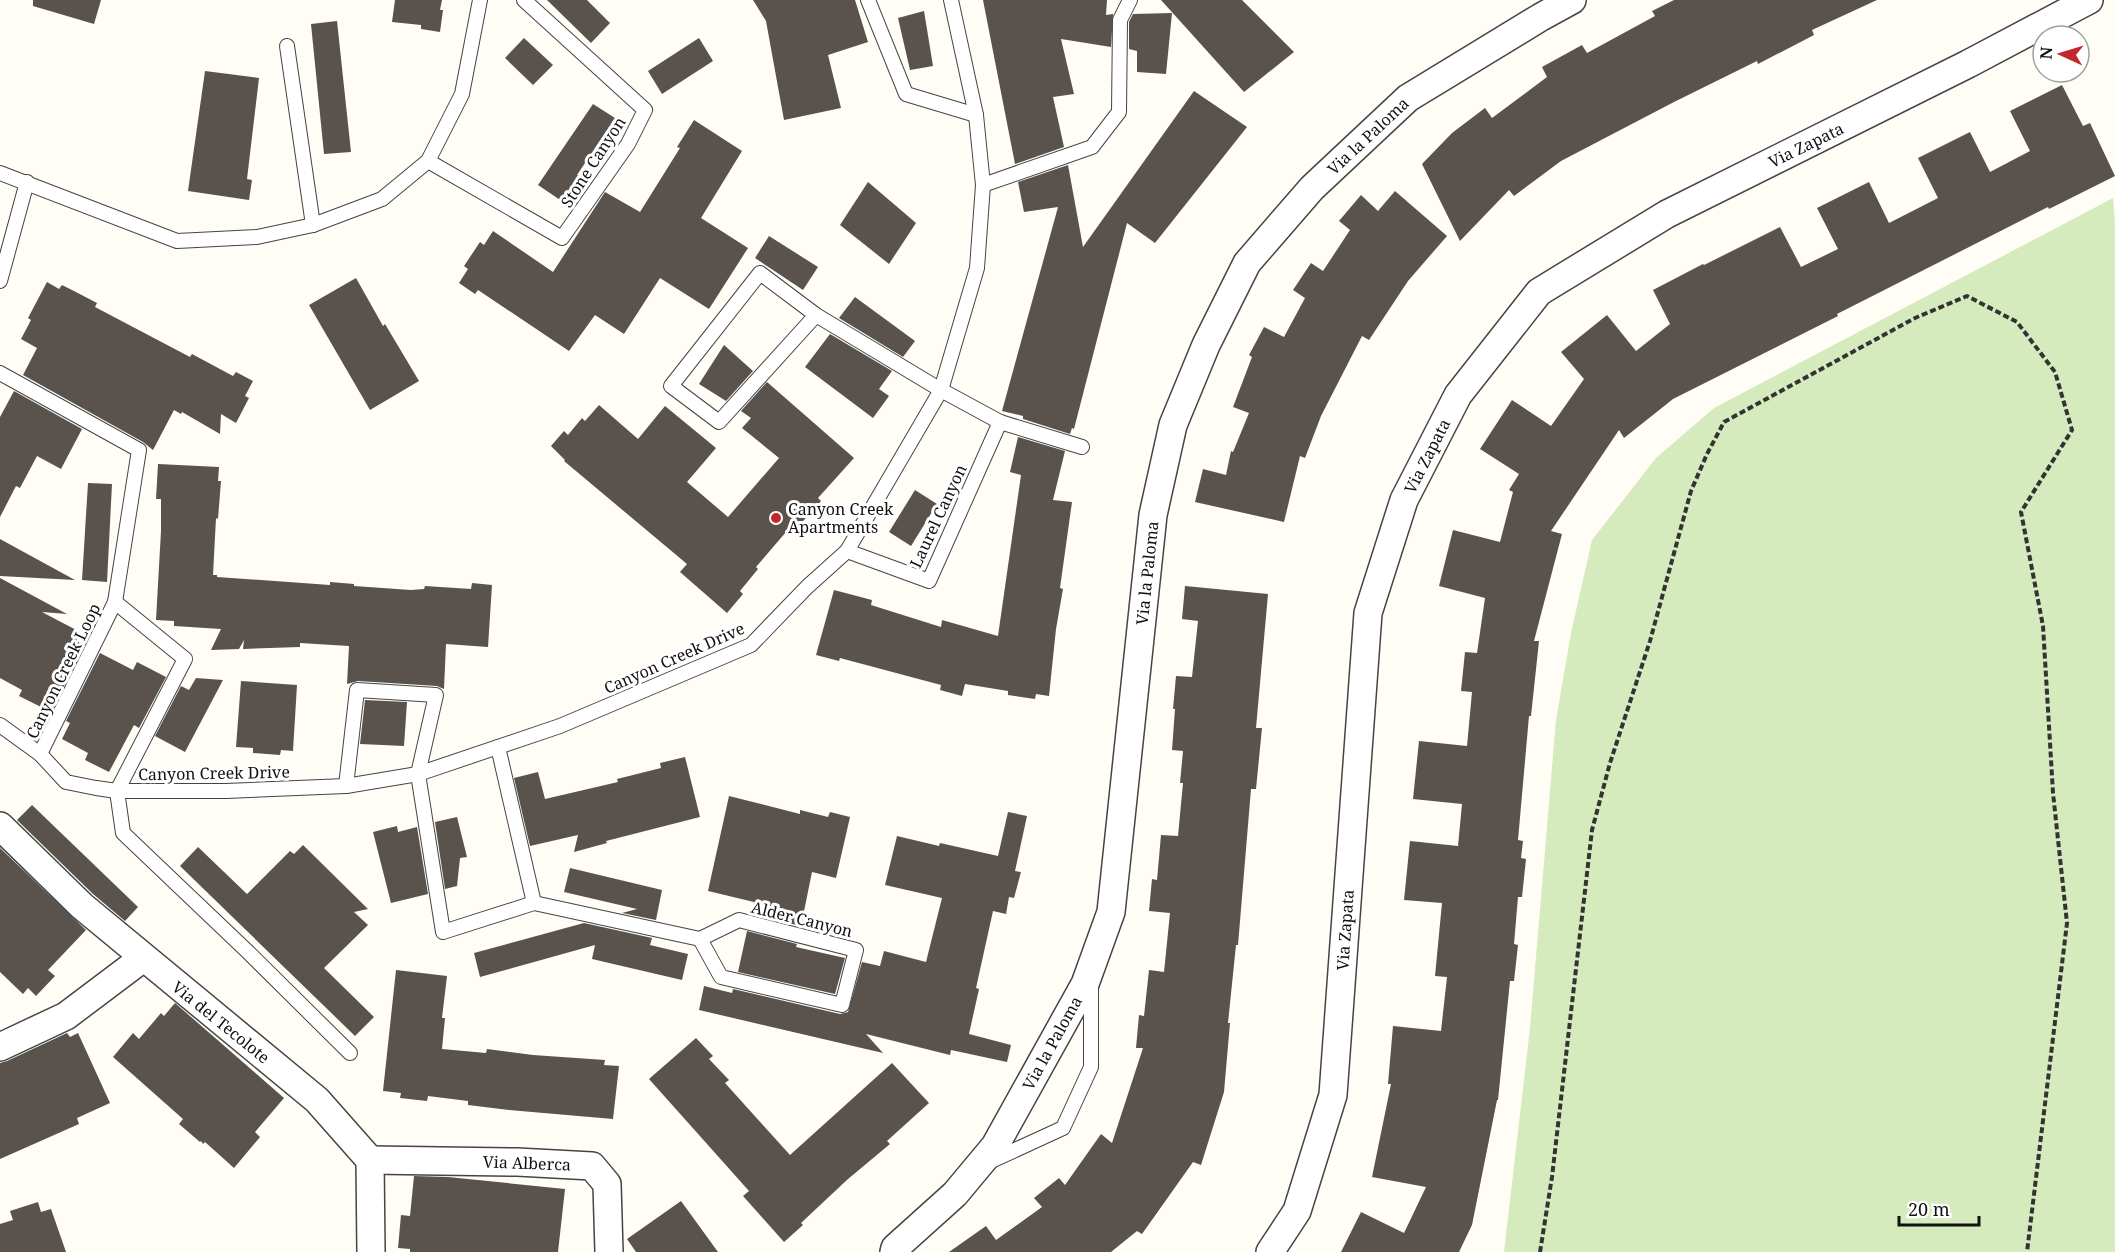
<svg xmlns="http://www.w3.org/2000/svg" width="2115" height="1252" font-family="'Noto Serif',serif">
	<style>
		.green { fill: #d5ebbd }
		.building { fill: #5a524d }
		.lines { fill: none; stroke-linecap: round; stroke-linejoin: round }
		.lane-casing { stroke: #444; stroke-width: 16 }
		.street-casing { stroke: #444; stroke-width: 30 }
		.path { stroke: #333; stroke-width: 4; stroke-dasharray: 6 3; stroke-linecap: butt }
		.lane { stroke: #fff; stroke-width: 14 }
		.street { stroke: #fff; stroke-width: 27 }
		.poi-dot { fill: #c4262e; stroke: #fff; stroke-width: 2 }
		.labels { text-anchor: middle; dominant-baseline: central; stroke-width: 6; stroke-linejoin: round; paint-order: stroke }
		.street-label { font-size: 16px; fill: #111; stroke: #fff }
		.poi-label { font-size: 16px; fill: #111; stroke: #fff; text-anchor: start }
	</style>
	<rect width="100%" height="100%" fill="#fffdf5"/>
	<path class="green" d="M2113,198l2,25v1029h-611l26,-224 26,-308 15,-87 21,-93 64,-82 58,-50z"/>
	<g class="building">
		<path d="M33,0h68l-7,24 -61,-18z"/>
		<path d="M395,0h47l-2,10h3l-3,22 -19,-3v-4l-29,-3z"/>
		<path d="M547,0h40l23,23 -19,20z"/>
		<path d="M753,0h102l13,42 -40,13 13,53 -57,12 -18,-99z"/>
		<path d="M983,0h124l-1,15 7,-1 -2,33 -50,-8 13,55 -21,3 11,50 -49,17z"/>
		<path d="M1161,0h81l52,52 -50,40z"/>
		<path d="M1674,0h203l-65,30 2,5 -56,29 -1,-3 -83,41 -113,59 -47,35 -5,-6 -49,51 -38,-77 30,-31 33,-25 7,10 55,-41 -5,-10 40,-22 5,8 68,-37 -3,-5z"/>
		<path d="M924,11l9,55 -23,4 -12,-52z"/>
		<path d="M1172,13l-6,61 -29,-2v-21l-8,-2v-27l4,-8z"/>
		<path d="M337,21l14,131 -27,2 -13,-130z"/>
		<path d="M524,38l29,27 -20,20 -28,-27z"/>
		<path d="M699,38l14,23 -51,33 -14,-23z"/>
		<path d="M205,71l54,7 -12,101 5,1 -3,20 -61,-9z"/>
		<path d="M2062,85l21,41 7,-3 25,53 -66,33 -1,-2 -211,107 1,2 -165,83 -49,39 -5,-8 -68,101 11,3 -28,107h5l-8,75h-2l-11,124 5,1 -2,17 5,1 -4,38h-4l-4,47 4,1 -4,36h-4l-12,119h-1l-25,125 -13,27h-118l20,-40 43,21 22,-46 -54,-10 19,-93h-3l5,-58 48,5 6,-54 -12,-1 7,-73 -38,-3 6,-59 48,5 4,-42 -49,-5 6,-58 48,5 5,-54 -11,-1 4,-39 12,1 8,-55 -46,-12 14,-56 47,12 13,-50 -4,-2 10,-16 -39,-25 32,-49 39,26 33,-47 -23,-27 46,-37 29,36 34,-27 -17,-34 50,-26 1,1 76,-38 21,40 37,-18 -21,-41 52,-26 20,41 49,-25 -20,-40 52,-26 20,40 40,-21 -20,-40z"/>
		<path d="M1194,91l53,36 -92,116 -28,-20 -53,206 -2,-1 -2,6 -47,-15v-3l-21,-5 56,-204 -34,5 -6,-30 50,-17 15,82z"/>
		<path d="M593,104l22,14 -38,57 13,7 -18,26 -34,-23z"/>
		<path d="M694,120l48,31 -41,67 47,30 -39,61 -49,-31 -36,56 -29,-19 -26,36 -91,-61 -3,4 -16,-11 9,-14 -4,-3 16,-24 4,3 9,-14 60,41 52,-80 35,20 40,-64 -3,-1z"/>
		<path d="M868,182l48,41 -27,41 -49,-39z"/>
		<path d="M1395,191l52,45 -39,45 -39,59 -7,-4 -41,80 -16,42 -5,-2 -16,66 -89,-20 8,-33 23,6 5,-24 2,1 16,-39 -16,-6 19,-50 -3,-2 15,-28 20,10 21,-39 -12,-8 18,-27 12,8 27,-41 -11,-9 22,-26 17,16z"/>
		<path d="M769,236l49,31 -15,23 -48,-32z"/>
		<path d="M356,278l27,48 2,-2 34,57 -49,29 -61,-105z"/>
		<path d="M47,282l12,7 3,-4 12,6 23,12 -2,4 95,50 2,-3 41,22 3,-4 17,9 -8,15 4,2 -13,25 -15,-9 -1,20 -38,-22 -1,2 -7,-4 -21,40 -10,-8 -120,-67 14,-27 -16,-9 10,-19 -3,-2z"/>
		<path d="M855,297l60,44 -12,16 -64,-39z"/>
		<path d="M830,334l62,37 -13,18 10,7 -16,22 -68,-51z"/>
		<path d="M724,345l29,26 -27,30 -27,-17z"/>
		<path d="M767,382l87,76 -36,40 3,3 -25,28 -4,-4 -36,42 2,2 -18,22 3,3 -16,19 -47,-41 7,-8 -123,-103 1,-1 -14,-14 13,-15 4,4 14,-17 3,3 14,-16 39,34 27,-33 51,42 -29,34 41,35 51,-59 -37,-30 9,-10 -10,-7z"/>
		<path d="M14,391l68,38 -21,40 -24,-13 -17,32 -4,-2 -16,31v-100z"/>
		<path d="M1018,437l47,14 -12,49 19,2 -12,86 3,1 -7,40 -7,67 -13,-2 -1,5 -27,-4v-4l-43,-7 -3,12 -22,-6 1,-5 -101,-27 -1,3 -23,-6 18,-65 38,10 -1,5 70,22 1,-7 56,16 23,-161 -11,-3z"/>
		<path d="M158,464l61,3 -1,14h3l-3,38 -2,-1 -3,57h4v2l113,8v-3l24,2v2l57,4 13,-1 1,-3 46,3 1,-6 20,2 -4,62 -42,-3 -2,45 -7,-3 -79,-5 -11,3 2,-38 -49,-3v4l-57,2 1,-9 -5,9 -28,1 10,-21 -47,-3v-5l-18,-1 5,-89v-32h-5z"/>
		<path d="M88,483l24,1 -5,98 -25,-2z"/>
		<path d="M915,490l22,14 -26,42 -22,-14z"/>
		<path d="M0,539l75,41 -75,-4z"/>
		<path d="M0,578l67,36 -25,-2 38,20 -4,9 8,4 -33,67 -32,-16 3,-6 -22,-12z"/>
		<path d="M1185,586l83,8 -12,134h6l-6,61h-5l-13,156h-2l-8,78h2l-6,69 -23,73 -8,-3 -51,72 -5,-3 -26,21h-162l37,-26 10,14 46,-33 -8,-9 25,-20 6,7 36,-51 11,9 31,-95h-7l3,-33 5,1 5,-46 15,2 6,-59 -21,-2 3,-32 5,1 4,-45 17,1 5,-53h-3l3,-32 -11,-1 3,-41h-2l3,-33 16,1 6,-56 -16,-2z"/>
		<path d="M100,653l33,17 4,-8 29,15 -27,51 -5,-3 -25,47 -24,-12 3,-7 -26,-14 8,-16 -4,-2z"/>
		<path d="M196,678l27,2 -38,72 -30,-16 26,-50 8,4z"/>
		<path d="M241,681l56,4 -4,66 -12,-1 -1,5 -27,-2v-5l-17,-1z"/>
		<path d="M365,700l42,2 -3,44 -44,-2z"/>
		<path d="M685,757l15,60 -94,24 1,2 -33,9 4,-17 -48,11 -16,-68 24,-6 7,27 73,-17 -1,-3 44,-11 -1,-5z"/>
		<path d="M729,796l71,18v-4l28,7 2,-5 20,5 -14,61 -24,-6 -11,54 -50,-12 3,-12 -46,-11z"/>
		<path d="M32,805l106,102 -13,14 -32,-27 -76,-74z"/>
		<path d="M1008,812l19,4 -12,55 6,1 -7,26 -5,-1 -3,17 -13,-3 -17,77 3,1 -10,45 42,11 -4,17 -56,-12 -1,5 -84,-21 17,19 -184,-43 5,-24 28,7 1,-4 107,25 8,-2 14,-50 18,4 4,-15 42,11 16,-64 -57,-13 12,-49 42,10 1,-3 58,13z"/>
		<path d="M457,817l10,40 -7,1 -3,28 -12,3 -10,-67z"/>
		<path d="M397,826l1,6 19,-5 11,67 -37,9 -18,-71z"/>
		<path d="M303,845l65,64 -14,3 14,13 -44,43 50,49 -19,19 -175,-170 18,-19 49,47 43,-43 4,3z"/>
		<path d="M0,848l86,82 -38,40 7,6 -19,20 -8,-8 -5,6 -23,-22z"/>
		<path d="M570,868l92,22 -6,30 -34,-7 15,-4 -73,-17z"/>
		<path d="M584,923l68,15 -2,7 38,9 -6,26 -90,-21 3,-14 -115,32 -6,-24z"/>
		<path d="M747,931l50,13 -1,3 49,11 -10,36 -97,-22z"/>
		<path d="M396,970l51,6 -5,42h3l-3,31 44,4 1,-4 46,6 72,5 -1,5 15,1 -6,53 -104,-9 -41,-5v-4l-40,-5 -1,5 -27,-3 1,-5 -18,-2z"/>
		<path d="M175,1003l109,95 -29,34 5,5 -26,31 -29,-26 -2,2 -2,-3 -1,1 -21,-18 4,-5 -70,-62 20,-24 6,6 22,-26 3,3z"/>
		<path d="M67,1033l3,4 8,-4 32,70 -33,15 2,6 -79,35v-96l7,-2z"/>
		<path d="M696,1038l17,18 -4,3 20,21 -4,3 65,72 102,-92 37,40 -42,38 3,3 -42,35 -47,44 2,2 -19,17 -41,-46 6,-5 -100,-112z"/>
		<path d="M414,1176l34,1 117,12 -7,63h-148v-3l-12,-1 3,-33 9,1z"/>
		<path d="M681,1201l37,51h-82l-9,-13z"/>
		<path d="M38,1202l3,10 10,-3 15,43h-66v-28l13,-4 -3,-9z"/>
	</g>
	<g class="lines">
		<g class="lane-casing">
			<g id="lane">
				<path d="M868,0l38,94 70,21"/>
				<path d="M287,46l26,179"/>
				<path d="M428,161l134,77 66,-94 17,-34 -121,-110"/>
				<path d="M0,173l177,68 80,-4 56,-12 69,-26 46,-38 34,-67 18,-94"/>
				<path d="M983,185l109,-38 27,-35 1,-92 10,-20"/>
				<path d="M760,273l56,42 -97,107 -48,-36z"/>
				<path d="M0,281l27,-99"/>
				<path d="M816,315l125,75 59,32 82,25"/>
				<path d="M0,373l139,77 -24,152 -75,152"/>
				<path d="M847,551l82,30 71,-159"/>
				<path d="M115,602l70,57 -68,132 6,42 125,119 102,101"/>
				<path d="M0,725l40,29 26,28 30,6 21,3h109l120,-5 72,-12 142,-48 191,-81 56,-58 40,-36 94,-161 36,-122 6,-83 -7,-70 -25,-115"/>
				<path d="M498,747l36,156"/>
				<path d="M346,786l11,-96 79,5 -18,79 25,158 91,-29 166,36"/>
				<path d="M739,920l117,30 -14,55 -121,-28 -21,-38z"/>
				<path d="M989,1162l74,-34 28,-61v-84"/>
			</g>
		</g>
		<g class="street-casing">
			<g id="street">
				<path d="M0,826l82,80 235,194 53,60 1,92"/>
				<path d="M0,1047l66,-31 77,-58"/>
				<path d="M370,1160l147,2 75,4 15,18 2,68"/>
				<path d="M894,1252l1,-4 60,-54 40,-48 90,-162 26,-72 42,-397 20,-90 33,-80 41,-82 65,-75 96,-90 133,-81 31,-17"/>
				<path d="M1270,1252l27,-41 36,-116 35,-482 36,-113 54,-105 81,-103 128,-78 301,-150 121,-64"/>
			</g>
		</g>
		<path class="path" d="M1540,1252l12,-75 40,-347 18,-67 40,-122 41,-150 16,-37 17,-32 191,-104 52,-22 50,26 38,50 17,58 -51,82 22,114 10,167 14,130 -40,329"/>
		<use href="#lane" class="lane"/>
		<use href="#street" class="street"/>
	</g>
	<circle class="poi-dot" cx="776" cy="518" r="6"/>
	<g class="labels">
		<g class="street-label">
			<text transform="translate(1368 136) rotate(-43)">Via la Paloma</text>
			<text transform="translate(1806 145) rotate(-26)">Via Zapata</text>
			<text transform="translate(593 162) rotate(-57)">Stone Canyon</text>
			<text transform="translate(1427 456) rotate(-63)">Via Zapata</text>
			<text transform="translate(938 516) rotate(-65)">Laurel Canyon</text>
			<text transform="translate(1147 573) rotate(-84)">Via la Paloma</text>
			<text transform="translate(674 658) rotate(-24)">Canyon Creek Drive</text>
			<text transform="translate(63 671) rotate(-64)">Canyon Creek Loop</text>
			<text transform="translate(214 773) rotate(-1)">Canyon Creek Drive</text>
			<text transform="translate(802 919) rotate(14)">Alder Canyon</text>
			<text transform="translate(1345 930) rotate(-86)">Via Zapata</text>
			<text transform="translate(221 1022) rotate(39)">Via del Tecolote</text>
			<text transform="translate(1052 1043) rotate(-61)">Via la Paloma</text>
			<text transform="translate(527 1163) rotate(2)">Via Alberca</text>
		</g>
		<g class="poi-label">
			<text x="788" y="509">Canyon Creek<tspan x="788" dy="18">Apartments</tspan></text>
		</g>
	</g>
	<g transform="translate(2061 54) rotate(274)"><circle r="28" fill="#ffffff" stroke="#a0a0a0" stroke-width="1.5"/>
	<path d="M0-4.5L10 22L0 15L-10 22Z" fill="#c4262e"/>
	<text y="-9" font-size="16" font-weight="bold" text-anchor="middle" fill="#111111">N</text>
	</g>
	<path d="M1899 1216v9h80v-9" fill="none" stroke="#111111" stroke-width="3"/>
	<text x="1908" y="1216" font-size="18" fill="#111111" stroke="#ffffff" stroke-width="4.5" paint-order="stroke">20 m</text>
</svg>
